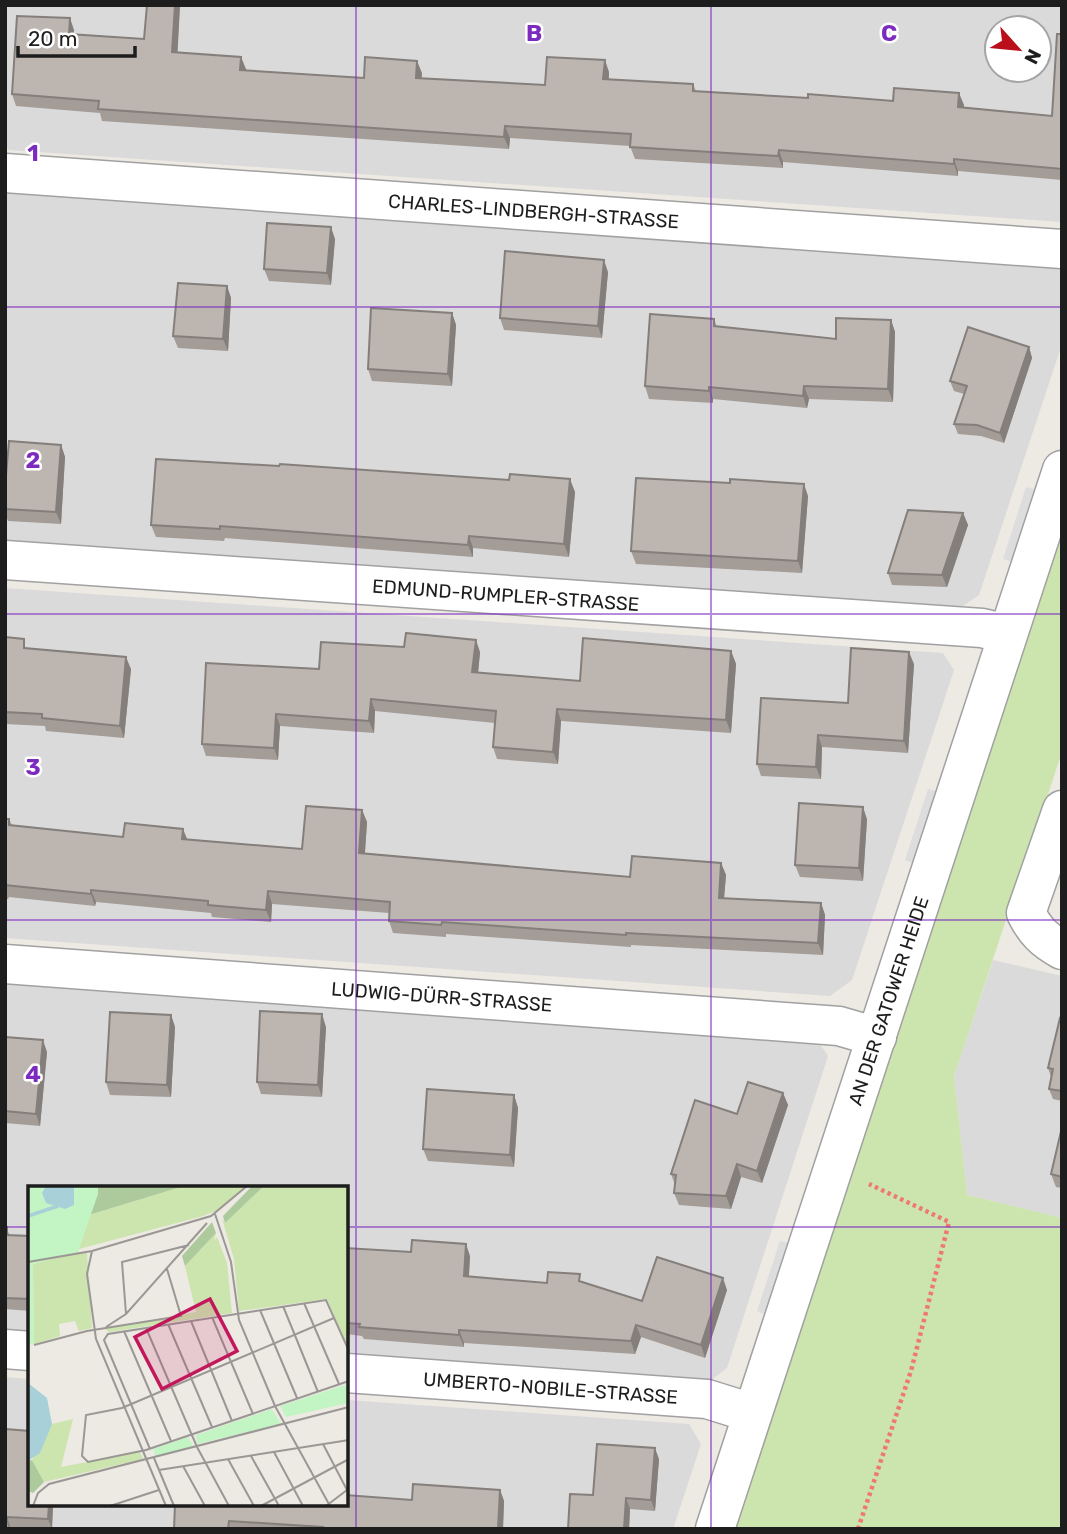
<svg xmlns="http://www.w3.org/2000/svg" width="1067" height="1534" font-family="Rubik,sans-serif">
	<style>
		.residential { fill: #dbdada; fill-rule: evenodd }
		.grass { fill: #cce4ad }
		.parking { fill: #ddd }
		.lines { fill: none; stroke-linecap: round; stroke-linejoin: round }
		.minor-casing { stroke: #a1a1a1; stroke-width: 41 }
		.path { stroke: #ef7873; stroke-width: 4.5; stroke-dasharray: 3.5 3.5; stroke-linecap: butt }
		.minor { stroke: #fff; stroke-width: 38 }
		.wall { fill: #a39c97 }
		.shaded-wall { fill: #847f7b }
		.building { fill: #bdb5b0; stroke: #847f7b; stroke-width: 2 }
		.grid { fill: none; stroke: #7b2cbf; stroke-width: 2; stroke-opacity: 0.55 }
		.labels { text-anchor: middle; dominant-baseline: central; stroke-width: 5; stroke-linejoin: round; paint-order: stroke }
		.street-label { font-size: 19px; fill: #1d1d1d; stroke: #fff }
		.inset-river { fill: none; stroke: #a7d0d8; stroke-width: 3.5 }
		.inset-road { fill: none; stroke: #9a9794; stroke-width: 2 }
		.view { fill: #c2185b; fill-opacity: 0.15; stroke: #c2185b; stroke-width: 3.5 }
		.inset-edge { fill: none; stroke: #1d1d1d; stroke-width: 3.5 }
		.grid-label { font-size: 23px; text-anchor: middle; font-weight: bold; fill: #7b2cbf; stroke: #fff; stroke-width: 5; stroke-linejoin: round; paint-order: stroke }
	</style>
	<rect width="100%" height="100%" fill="#ede9e3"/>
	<g class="residential">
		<path d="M5,5h1057v217l-1053,-72 -4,-4zM997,28h42v42h-42z"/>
		<path d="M5,193l1057,73v78l-83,251 -22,15 -952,-65z"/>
		<path d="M5,588l938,65 11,17 -102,310 -22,16 -825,-58z"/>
		<path d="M993,960l69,16v242l-95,-23 -13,-119z"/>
		<path d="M5,982l811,56 12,18 -101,312 -21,16 -359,-26 -1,-170h-316v148l-25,-2z"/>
		<path d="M5,1377l25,2v125h316l1,-104 342,24 12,20 -28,85h-668z"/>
	</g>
	<path class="grass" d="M1062,531v221l-108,324 13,119 95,23v311h-329z"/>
	<g class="parking">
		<path d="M1026,487l10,3 -24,72 -9,-3z"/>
		<path d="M928,789l9,2 -23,73 -9,-4z"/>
		<path d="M780,1241l11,3 -25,71 -9,-4z"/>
	</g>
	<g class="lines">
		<g class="minor-casing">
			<g id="minor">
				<path id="s1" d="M5,173l1057,76"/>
				<path id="s2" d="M5,560l977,68 25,6"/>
				<path d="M1062,810l-36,103c9,18 18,27 36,37"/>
				<path id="s3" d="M5,964l834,62 38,11"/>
				<path d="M5,1349l25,2"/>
				<path id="s4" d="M346,1373l361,26 45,14"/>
				<path id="s5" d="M715,1529l347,-1059"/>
			</g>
		</g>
		<path class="path" d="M858,1529l53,-158 38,-149 -80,-38"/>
		<use href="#minor" class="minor"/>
	</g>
	<g class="wall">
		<path d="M147,5h33l-3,47 64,5 4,13 119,8 58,-5 -1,5 124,7 64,-13v8l84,4 3,7 112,7 85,3 71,4 -1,3 89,8 10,-82v146l-104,-9v5l-175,-14v6l-148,-9 -5,-13 -120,-8 -1,11 -407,-28 -2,-8 -84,-7 -4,-12 62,-64v5l70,4z"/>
		<path d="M335,239l-4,46 -62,-4 -5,-12z"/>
		<path d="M608,272l-6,66 -98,-8 -4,-12z"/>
		<path d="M227,286l4,12 -3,53 -50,-3 -5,-12z"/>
		<path d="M452,313l4,12 -4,61 -80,-5 -4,-12z"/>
		<path d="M714,319l3,8 119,12 55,-19 4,12 -2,70 -84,-3 -2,9 -94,-9v4l-64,-4 -4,-13z"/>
		<path d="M1029,347l3,11 -28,85 -23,-7 -23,-2 -4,-10 10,-30 -10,-3 -4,-10z"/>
		<path d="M61,445l4,12 -4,67 -53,-3 -3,-8v-4z"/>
		<path d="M730,483l78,13 -6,77 -166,-9 -5,-13z"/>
		<path d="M575,492l-6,65 -96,-9v9l-248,-19 -1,3 -68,-4 -5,-12z"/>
		<path d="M963,513l5,12 -21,62 -55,-2 -4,-12z"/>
		<path d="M5,637l22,11 104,21 -7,69 -78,-7 -1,-5 -40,-2z"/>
		<path d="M731,651l5,13 -5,69 -170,-12 -3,43 -61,-5 -4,-12 2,-24 -120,-12 -1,22 -94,-7 -2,34 -72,-4 -4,-12 117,-75 161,-17 -2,21 102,8z"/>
		<path d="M914,664l-6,89 -86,-6 -1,32 -60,-3 -4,-12 91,-61z"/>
		<path d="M362,810l5,12 -2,31 265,24 91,-14 5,12 -2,23 97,5 4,12 -2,40 -192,-10v2l-185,-13v3l-53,-4 -4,-12v-8l-117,-9 -1,18 -59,-5 -1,-4 -115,-11 -1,4 -86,-9 -1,2h-3v-80h4l3,6 111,12 64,2 115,10z"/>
		<path d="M867,819l-4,62 -63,-4 -5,-12z"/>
		<path d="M171,1015l4,12 -4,70 -61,-2 -4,-13z"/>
		<path d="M1062,1019v82l-9,-2 -4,-10 2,-12 -3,-9z"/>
		<path d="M326,1027l-4,70 -61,-3 -4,-12z"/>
		<path d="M5,1037l42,15 -7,74 -35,-3z"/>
		<path d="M783,1093l5,12 -26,78 -21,-6 -10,32 -52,-4 -5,-12 1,-8 -4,-11 66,-60z"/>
		<path d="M514,1095l4,13 -4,59 -86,-6 -5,-12z"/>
		<path d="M1062,1127v61l-6,-1 -5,-13z"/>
		<path d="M5,1227l5,8 20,1v75l-25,-2z"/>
		<path d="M346,1248l124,8 -1,21 78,6 36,-1 59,19 85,-11 -22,68 -64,-21 -6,17 -171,-11v4l-100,-8 -2,-3 -16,-2z"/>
		<path d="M5,1429l48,75 -1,25h-47z"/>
		<path d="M659,1459l-4,52 -25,-2 -1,20h-61l25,-34z"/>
		<path d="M500,1490l4,11 -1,28h-329l1,-25 237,-4z"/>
	</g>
	<g class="shaded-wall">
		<path d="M175,5h5l-3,59 -5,-12z"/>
		<path d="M70,18l4,12 -1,16 -4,-12z"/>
		<path d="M241,57l5,12 -1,13 -5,-12z"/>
		<path d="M605,60l4,12 -1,19 -5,-12z"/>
		<path d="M417,61l5,12 -1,17 -5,-12z"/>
		<path d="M959,93l5,12 -1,14 -5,-12z"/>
		<path d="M505,126l5,12 -1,11 -5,-12z"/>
		<path d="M779,150l4,12v6l-5,-12z"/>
		<path d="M954,159l4,12v5l-4,-12z"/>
		<path d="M331,227l4,12 -4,46 -4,-12z"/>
		<path d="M604,260l4,12 -6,66 -4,-12z"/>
		<path d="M227,286l4,12 -3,53 -5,-12z"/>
		<path d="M452,313l4,12 -4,61 -4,-12z"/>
		<path d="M891,320l4,12 -2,70 -5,-13z"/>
		<path d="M1029,347l3,11 -28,85 -4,-10z"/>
		<path d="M804,386l5,13 -2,9 -4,-12z"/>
		<path d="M709,387l4,12v4l-4,-12z"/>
		<path d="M61,445l4,12 -4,67 -5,-12z"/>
		<path d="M570,479l5,13 -6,65 -5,-13z"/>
		<path d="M804,484l4,12 -6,77 -4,-12z"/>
		<path d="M963,513l5,12 -21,62 -5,-12z"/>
		<path d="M469,536l4,12v9l-5,-12z"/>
		<path d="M476,640l4,12 -3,32 -5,-12z"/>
		<path d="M731,651l5,13 -5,69 -5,-13z"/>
		<path d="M909,652l5,12 -6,89 -4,-12z"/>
		<path d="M126,657l5,12 -7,69 -4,-12z"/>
		<path d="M371,699l4,12 -1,22 -5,-12z"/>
		<path d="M557,709l4,12 -3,43 -5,-12z"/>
		<path d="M276,714l4,12 -2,34 -4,-12z"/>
		<path d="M818,735l4,12 -1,32 -5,-12z"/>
		<path d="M863,807l4,12 -4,62 -4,-13z"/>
		<path d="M362,810l5,12 -3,43 -5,-12z"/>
		<path d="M183,829l5,12 -6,-2z"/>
		<path d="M721,863l5,12 -3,35 -4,-12z"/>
		<path d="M91,890l5,12 -1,4 -4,-12z"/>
		<path d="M268,891l4,13 -1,18 -5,-12z"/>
		<path d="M821,903l4,12 -2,40 -5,-12z"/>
		<path d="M322,1014l4,13 -4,70 -4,-12z"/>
		<path d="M171,1015l4,12 -4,70 -4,-12z"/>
		<path d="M43,1040l4,12 -7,74 -4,-12z"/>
		<path d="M783,1093l5,12 -26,78 -5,-12z"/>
		<path d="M514,1095l4,13 -4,59 -4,-12z"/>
		<path d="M737,1164l4,13 -10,32 -5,-13z"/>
		<path d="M466,1244l4,12 -2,32 -4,-12z"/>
		<path d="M723,1278l4,12 -22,68 -4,-13z"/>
		<path d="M636,1325l5,12 -6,17 -4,-13z"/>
		<path d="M459,1330l5,13v4l-5,-12z"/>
		<path d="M655,1448l4,11 -4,52 -4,-11z"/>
		<path d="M500,1490l4,11 -1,28h-5z"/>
		<path d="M626,1498l4,11 -1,20h-5z"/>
		<path d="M49,1504h4l-1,25 -4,-10z"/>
		<path d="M7,1517l4,12h-2l-2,-7z"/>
	</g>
	<g class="building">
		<path d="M147,5h28l-3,47 69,5 -1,13 124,8 1,-21 52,4 -1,17 129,7 2,-28 58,3 -2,19 90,5v7l115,7v-4l85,7 1,-13 65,5 -1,14 94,9 5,-82h5v135l-108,-10v5l-175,-14 -1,6 -148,-9 1,-13 -126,-8 -1,11 -406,-28 1,-8 -87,-7 5,-78 53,2 -1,16 75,5z"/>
		<path d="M267,223l64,4 -4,46 -63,-4z"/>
		<path d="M505,251l99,9 -6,66 -98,-8z"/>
		<path d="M178,283l49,3 -4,53 -50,-3z"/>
		<path d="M371,308l81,5 -4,61 -80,-5z"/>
		<path d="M650,314l64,5v7l122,13v-21l55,2 -3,69 -84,-3 -1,10 -94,-9v4l-64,-5z"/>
		<path d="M968,327l61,20 -29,86 -23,-8 -23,-1 13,-38 -17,-5z"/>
		<path d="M9,441l52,4 -5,67 -51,-3v-22z"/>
		<path d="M156,459l123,7 1,-2 229,16 1,-6 60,5 -6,65 -95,-8 -1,9 -248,-19v3l-69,-4z"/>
		<path d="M636,478l94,5v-4l74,5 -6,77 -167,-10z"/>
		<path d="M908,510l55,3 -21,62 -54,-2z"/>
		<path d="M406,633l70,7 -4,32 108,9 3,-43 148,13 -5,69 -169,-11 -4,43 -60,-5 3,-36 -125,-12 -2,22 -93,-7 -2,34 -72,-4 4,-81 113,6 2,-27 83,5z"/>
		<path d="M5,637l19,2v9l102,9 -6,69 -78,-8v-4l-37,-2z"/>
		<path d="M851,648l58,4 -5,89 -86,-6 -2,32 -59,-3 4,-66 87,5z"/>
		<path d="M799,803l64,4 -4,61 -64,-3z"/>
		<path d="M306,806l56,4 -3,43 271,24 2,-21 89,7 -2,35 102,5 -3,40 -192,-10v2l-184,-13 -1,3 -52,-4 1,-19 -122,-11 -2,19 -58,-5v-4l-117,-11v4l-86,-9v-66h4v6l114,12 2,-14 58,6 -1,10 120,10z"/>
		<path d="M260,1011l62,3 -4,71 -61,-3z"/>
		<path d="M110,1012l61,3 -4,70 -61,-3z"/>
		<path d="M1060,1018l2,1v72l-13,-2 4,-20 -5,-1z"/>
		<path d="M5,1037l38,3 -7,74 -31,-3z"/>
		<path d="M748,1082l35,11 -26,78 -20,-7 -11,32 -52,-3 2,-18 -5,-1 24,-74 42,14z"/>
		<path d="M427,1089l87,6 -4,60 -87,-6z"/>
		<path d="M1062,1127v50l-11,-3z"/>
		<path d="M5,1227h2v8l23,1v63l-25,-1z"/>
		<path d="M412,1240l54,4 -2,32 83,7 1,-11 32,2 -1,7 63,20 15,-44 66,21 -22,67 -65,-20 -5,16 -172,-11v5l-100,-8 1,-3 -14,-1v-75l65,4z"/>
		<path d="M5,1429l25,2v73h19l-1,15 -41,-2v5h-2z"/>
		<path d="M597,1444l58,4 -4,52 -25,-2 -2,31h-56l2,-35 23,1z"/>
		<path d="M413,1484l87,6 -2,39h-176l1,-2 -94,-6 -1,8h-54l1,-25h171v-9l66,5z"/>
	</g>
	<path class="grid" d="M356,5v1524M711,5v1524M5,307h1057M5,614h1057M5,920h1057M5,1227h25M346,1227h716"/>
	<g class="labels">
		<g class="street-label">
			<text stroke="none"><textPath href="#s1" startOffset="530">CHARLES-LINDBERGH-STRASSE</textPath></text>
			<text stroke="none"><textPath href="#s2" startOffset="502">EDMUND-RUMPLER-STRASSE</textPath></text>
			<text stroke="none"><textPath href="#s3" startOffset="438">LUDWIG-DÜRR-STRASSE</textPath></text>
			<text stroke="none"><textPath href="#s5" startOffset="556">AN DER GATOWER HEIDE</textPath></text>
			<text stroke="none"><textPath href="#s4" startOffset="205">UMBERTO-NOBILE-STRASSE</textPath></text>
		</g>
	</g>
	<g transform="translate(28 1186)">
		<rect width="320" height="320" fill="#ede9e3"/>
		<path d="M156,0h62l-28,24 -15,6 -165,44 -10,-59 51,17zM236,0h84v162l-21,-49 -88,12 -5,-52 -12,-40 3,4zM188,47l-2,8 3,-4 10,26 5,50 -123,19 -4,-3 91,-17 -11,-46zM50,66l9,1 5,75 -13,3 -4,-10 -16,3 1,12 -26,8 -1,-80zM45,233l-12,48 79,-15 3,7 -99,23 -12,-22 20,-36z" fill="#cce4ad"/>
		<path d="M46,0h110l-105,32zM224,0h12l-39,37 -2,-7zM184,36l4,11 -31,33 -3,-10zM4,274l12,22 -11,11 -5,-2v-30z" fill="#acca9b"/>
		<path d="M0,0h70v8l-20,58 -45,12 1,80 -6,1zM320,198v19l-62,14 -6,-11zM244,223l9,15 -84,20 -1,-9zM160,251l5,9 -37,11 -3,-8z" fill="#c3f5c4"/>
		<path d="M18,0h28v19l-9,4 -19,-6 -4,-10zM0,197l19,15 5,26 -12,29 -12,8z" fill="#a7d0d8"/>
		<path class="inset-river" d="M0,30l30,-10"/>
		<path class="inset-road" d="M187,28l16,48 8,58 36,86 55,100M64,65l-5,23 9,65 70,167M0,76l64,-11 119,-35 36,-30M276,117l35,81M255,120l35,86M232,124l37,88M98,128l-4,-52 67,-17M184,131l41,97M306,132l-212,90 -36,7 -4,41 6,6 58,-12 203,-69M163,135l41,100M140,138l44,103M78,141l20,-13 81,-91M118,142l51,119 32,59M96,145l47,110M6,159l53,-14 94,-15 -14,-47M295,258l24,46M122,263l-46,-109 4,-6 218,-34 23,51M246,266l29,54M223,270l28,50M126,272l20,48M200,273l26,47M155,280l22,40M131,284l190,-30M5,320l5,-13 11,-9 300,-77M82,320l49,-16M233,320l88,-47M298,320l21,-16"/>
		<path class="view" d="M182,113l27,52 -75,38 -27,-52z"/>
		<rect width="320" height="320" class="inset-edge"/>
	</g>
	<g class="grid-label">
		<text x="534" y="41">B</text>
		<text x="889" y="41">C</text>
		<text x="33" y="161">1</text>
		<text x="33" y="468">2</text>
		<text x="33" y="775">3</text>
		<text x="33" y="1082">4</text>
	</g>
	<rect width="1067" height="1534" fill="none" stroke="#1d1d1d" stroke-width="14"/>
	<g transform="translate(1018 49) rotate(117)"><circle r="33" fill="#ffffff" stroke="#a5a5a5" stroke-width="2"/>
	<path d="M0-5L12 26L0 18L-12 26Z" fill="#ba0f1b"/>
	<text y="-10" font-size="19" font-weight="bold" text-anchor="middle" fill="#1d1d1d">N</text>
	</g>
	<path d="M18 46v10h117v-10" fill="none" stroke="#1d1d1d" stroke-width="3.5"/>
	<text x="28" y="46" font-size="21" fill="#1d1d1d" stroke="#ffffff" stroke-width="5" paint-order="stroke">20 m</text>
</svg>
